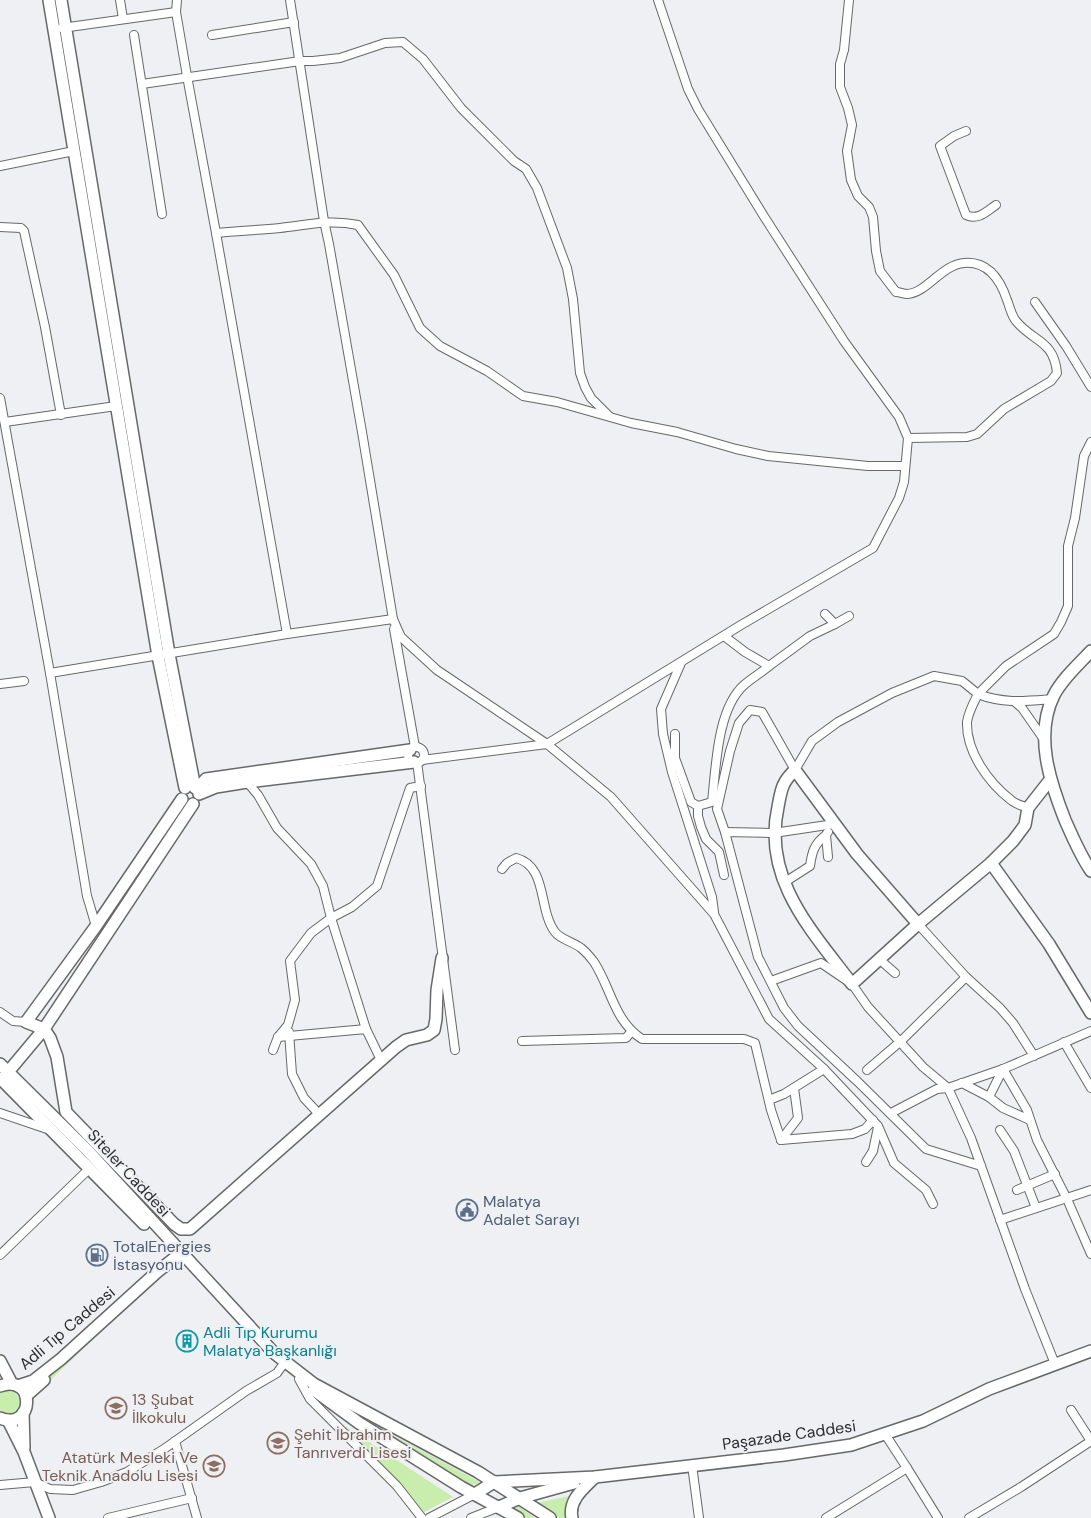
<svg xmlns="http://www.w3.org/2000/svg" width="1091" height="1518" font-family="'DM Sans',sans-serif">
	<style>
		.green { fill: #c8edac }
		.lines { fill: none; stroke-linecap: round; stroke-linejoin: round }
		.street-casing { stroke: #66686a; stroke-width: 10 }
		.secondary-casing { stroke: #66686a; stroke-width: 14 }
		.street { stroke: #fff; stroke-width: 8 }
		.secondary { stroke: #fff; stroke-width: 11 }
		.labels { text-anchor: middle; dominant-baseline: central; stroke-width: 4; stroke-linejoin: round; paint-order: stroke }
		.street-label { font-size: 16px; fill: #2d2e2f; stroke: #eef0f3 }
		.service-label { font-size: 16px; fill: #4e5e75; stroke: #eef0f3; text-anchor: start }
		.culture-label { font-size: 16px; fill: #0d838f; stroke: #eef0f3; text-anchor: start }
		.education-label { font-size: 16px; fill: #785e54; stroke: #eef0f3; text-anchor: start }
	</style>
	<rect width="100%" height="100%" fill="#eef0f3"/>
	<g class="green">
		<path d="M149,1286l-109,104 -4,-6z"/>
		<path d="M5,1390h8l7,9c1,12 -10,18 -20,11v-17z"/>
		<path d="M343,1425l110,72 -29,15z"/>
		<path d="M374,1425l104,56 1,2 -11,4z"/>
		<path d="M574,1495l-7,23h-9l-22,-15z"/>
		<path d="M515,1504l20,14h-13l-17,-9z"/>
	</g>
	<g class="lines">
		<g class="street-casing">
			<g id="street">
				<path d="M120,0l3,19"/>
				<path d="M177,0l-1,12 11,64 29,157 71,401"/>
				<path d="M849,0l-5,50 -4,14v23l8,21 4,17 -5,26 4,29 7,16 11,11 4,10 3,34 4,20 16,21c4,0 8,2 11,2 20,-1 34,-29 57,-31 24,-2 36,16 43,37 3,7 4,15 9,21 17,21 38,19 41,52l-6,8 -47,28 -27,25 -10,3 -59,1"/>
				<path d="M62,28l114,-16"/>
				<path d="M134,35l28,179"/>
				<path d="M212,35l82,-13"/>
				<path d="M142,84l158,-23h13l27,-3 45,-15 18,-1 20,17 38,49 53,53 12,8 11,19 30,80 6,31 7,74 5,14 6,11 18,18"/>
				<path d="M966,131l-12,5 -14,10 26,69c12,6 21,-4 30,-10"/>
				<path d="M0,166l74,-15"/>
				<path d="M0,227l21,1 3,3 21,96 16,88"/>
				<path d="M216,233c21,-2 43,-3 64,-5 27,-3 50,-9 78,-3l36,50 26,53 20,18 47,25 36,25 34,6 74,21 46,9 59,17 32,7 100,10h37"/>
				<path d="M1035,302l31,44 25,41"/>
				<path d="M0,398l50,275 237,-39 106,-15 -31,-187 -33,-188 -5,-23 -34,-221"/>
				<path d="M5,422l111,-16"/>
				<path d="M393,619l8,18 36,33 110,74 64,53 103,117 55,105 55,50 54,57 16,37 32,27 7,14"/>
				<path d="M835,624l14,-8"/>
				<path d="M394,629l21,118"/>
				<path d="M681,663l-20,46 2,25 9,38 40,125 2,15"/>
				<path d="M769,666l41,-30 25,-12 -10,-10"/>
				<path d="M50,673l37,223 9,30"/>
				<path d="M0,684l24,-3"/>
				<path d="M1053,699c-26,2 -50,5 -75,-5l28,-28 48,-32 7,-12 7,-16v-60l7,-28 9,-62 7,-14"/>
				<path d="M1015,702l7,6 23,33"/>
				<path d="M675,734v24l16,44 7,4 14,-4c4,-35 5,-93 32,-117 8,-7 17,-12 25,-19l-24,-14 -21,-16"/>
				<circle cx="416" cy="755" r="8"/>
				<path d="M422,760l125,-16 194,-119 132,-77 26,-50 5,-16 4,-44 -9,-21 -55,-76 -79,-123 -67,-109 -10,-20 -30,-89"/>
				<path d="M417,762l38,288"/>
				<path d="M795,770l17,-29 26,-19 54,-29 42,-17 28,5 16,13c-4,8 -10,19 -11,28 -1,30 22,61 44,78 4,4 12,6 17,8"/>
				<path d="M247,782l11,13 19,33 34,36 12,22 8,32 -20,15 -21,28 5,39 -7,25 -10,12 -5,13"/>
				<path d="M698,806v10l3,11 5,12 13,13 5,23"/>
				<path d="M834,824l-60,9 -49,-1 33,125 26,51 14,18 59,55 69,68 55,17"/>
				<path d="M725,832l-8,-23 13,-58 9,-28 11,-13 12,2 33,58"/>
				<path d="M828,832l-2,3 2,22"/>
				<path d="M502,869l5,-6 9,-5c32,8 22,52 39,74 6,8 19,10 26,16 5,4 10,10 13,14 17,26 20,59 48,77h102l11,4 16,67 10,30"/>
				<path d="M785,882l25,-16c2,-14 4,-22 16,-31"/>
				<path d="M918,924l48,53 34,31 13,15 21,33"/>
				<path d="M879,959l16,14"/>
				<path d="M771,981l50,-18 31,21 16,23 55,60 25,21 23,50 54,151 30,75"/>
				<path d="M0,1012l13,9 13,1"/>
				<path d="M366,1029l-35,-111 21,-11 25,-21 33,-98 11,-2"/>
				<path d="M289,1032l3,42 12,24 15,16"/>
				<path d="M278,1037l88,-8 15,31"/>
				<path d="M522,1041l104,-3 5,-6"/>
				<path d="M1064,1042l27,46"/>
				<path d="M1003,1069l24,41 10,30 30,59 24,55"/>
				<path d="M1003,1069l-14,28 14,11 27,12"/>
				<path d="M867,1070l34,-29 65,-64"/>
				<path d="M962,1083l27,14"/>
				<path d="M769,1100l15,-6 40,-25"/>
				<path d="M0,1113l50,17"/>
				<path d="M891,1113l46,-24 11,-1 55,-19 88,-38"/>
				<path d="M1000,1130l14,21 22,57"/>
				<path d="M781,1140l71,-6 13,-5 8,-9"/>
				<path d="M781,1140l17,-22 -4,-30"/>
				<path d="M866,1162l7,-11 5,-24"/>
				<path d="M1017,1190l38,-16"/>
				<path d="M1000,1220l91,-30"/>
				<path d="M0,1255l90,-87"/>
				<path d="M299,1379l11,20 87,87 25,32"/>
				<path d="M1071,1410l20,31"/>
				<path d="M885,1434l22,34"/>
				<path d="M175,1441l22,77"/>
				<path d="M692,1465l7,53"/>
				<path d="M0,1485l35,-3 15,7 23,1 28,-8 26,-10 37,-23 82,-58 31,-18 5,-7"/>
				<path d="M108,1518l84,-20"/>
				<path d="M429,1518l46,-24"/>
				<path d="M471,1518l28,-11"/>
				<path d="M826,1518l81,-50 31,50"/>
				<path d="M969,1518l52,-31 70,-46"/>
			</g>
		</g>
		<g class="secondary-casing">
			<g id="secondary">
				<path d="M49,0l109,656 27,132"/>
				<path d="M61,0l108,654 26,134"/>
				<path d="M1091,651c-13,14 -28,27 -37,44 -20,40 -4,87 11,125 8,18 15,35 26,51"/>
				<path d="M197,789l9,-10 204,-29"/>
				<path d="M199,794l17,-7 31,-5 167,-20"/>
				<path d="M193,804l-149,225 6,9 7,19 9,55 108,112 7,5h9l206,-182 10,-7 21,-5 7,-5 2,-11 1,-29 5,-32"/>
				<path d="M991,863l58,81 42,69"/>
				<path d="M918,924l-61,-70 -62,-84c-13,12 -14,20 -17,37 -16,72 34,124 74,177l66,-60 73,-61 22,-22 12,-16 3,-17 22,-28"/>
				<path d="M0,1064l88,87 186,202 40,31 164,88 72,46"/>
				<path d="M8,1072l36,-43 -18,-7 70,-96 86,-127"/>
				<path d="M0,1078l144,146"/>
				<path d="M0,1361l12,23"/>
				<path d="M0,1386c37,-13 34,46 0,32"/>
				<path d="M18,1386l15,-5 28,-22 96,-87 24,-19"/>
				<path d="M314,1390l45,33 102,64 57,31"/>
				<path d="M26,1396l18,-16"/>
				<path d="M23,1413l1,35"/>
				<path d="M8,1420l16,32 25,66"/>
				<path d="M475,1494l19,-12 101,-5 189,-22 67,-10 72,-24 66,-32 102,-38"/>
				<path d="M499,1507l21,-9 54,-15"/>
				<path d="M572,1518c-4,-18 12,-30 23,-41"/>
			</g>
		</g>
		<use href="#street" class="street"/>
		<use href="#secondary" class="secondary"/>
	</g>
	<defs>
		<g id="civic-ring" transform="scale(1.125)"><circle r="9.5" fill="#eef0f3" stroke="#5c6f8a" stroke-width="1.5"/><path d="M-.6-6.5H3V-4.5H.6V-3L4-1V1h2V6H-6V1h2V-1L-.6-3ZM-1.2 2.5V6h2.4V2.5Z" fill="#5c6f8a"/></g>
		<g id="fuel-ring" transform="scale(1.125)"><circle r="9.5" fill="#eef0f3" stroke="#5c6f8a" stroke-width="1.5"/><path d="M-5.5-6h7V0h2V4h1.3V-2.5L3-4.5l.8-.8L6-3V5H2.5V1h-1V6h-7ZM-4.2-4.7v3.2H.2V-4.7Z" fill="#5c6f8a"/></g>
		<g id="building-ring" transform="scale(1.125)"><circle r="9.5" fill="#eef0f3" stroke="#0f9aa8" stroke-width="1.5"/><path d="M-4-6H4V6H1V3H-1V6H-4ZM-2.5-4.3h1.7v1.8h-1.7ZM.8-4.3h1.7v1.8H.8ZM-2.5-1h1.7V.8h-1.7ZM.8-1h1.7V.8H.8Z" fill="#0f9aa8"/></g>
		<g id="school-ring" transform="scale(1.125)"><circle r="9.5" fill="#eef0f3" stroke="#8d6e63" stroke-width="1.5"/><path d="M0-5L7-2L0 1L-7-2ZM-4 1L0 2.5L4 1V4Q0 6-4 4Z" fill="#8d6e63"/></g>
	</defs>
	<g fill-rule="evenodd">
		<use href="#civic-ring" x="467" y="1210"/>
		<use href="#fuel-ring" x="97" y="1255"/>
		<use href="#building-ring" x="187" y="1341"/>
		<use href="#school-ring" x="116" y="1408"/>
		<use href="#school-ring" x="278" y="1443"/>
		<use href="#school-ring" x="214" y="1466"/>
	</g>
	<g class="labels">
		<g class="street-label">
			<text transform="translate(129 1173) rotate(47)">Siteler Caddesi</text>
			<text transform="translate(67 1328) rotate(-40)">Adli Tıp Caddesi</text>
			<text transform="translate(789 1435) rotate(-8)">Paşazade Caddesi</text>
		</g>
		<g class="service-label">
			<text x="483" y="1201">Malatya<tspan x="483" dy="18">Adalet Sarayı</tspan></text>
			<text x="113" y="1246">TotalEnergies<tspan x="113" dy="18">İstasyonu</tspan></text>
		</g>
		<g class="culture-label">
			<text x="203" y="1332">Adli Tıp Kurumu<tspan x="203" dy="18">Malatya Başkanlığı</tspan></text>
		</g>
		<g class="education-label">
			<text x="132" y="1399">13 Şubat<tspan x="132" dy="18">İlkokulu</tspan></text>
			<text x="294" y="1434">Şehit İbrahim<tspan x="294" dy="18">Tanrıverdi Lisesi</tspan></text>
			<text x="198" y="1457" text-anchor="end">Atatürk Mesleki Ve<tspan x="198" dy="18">Teknik Anadolu Lisesi</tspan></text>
		</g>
	</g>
</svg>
